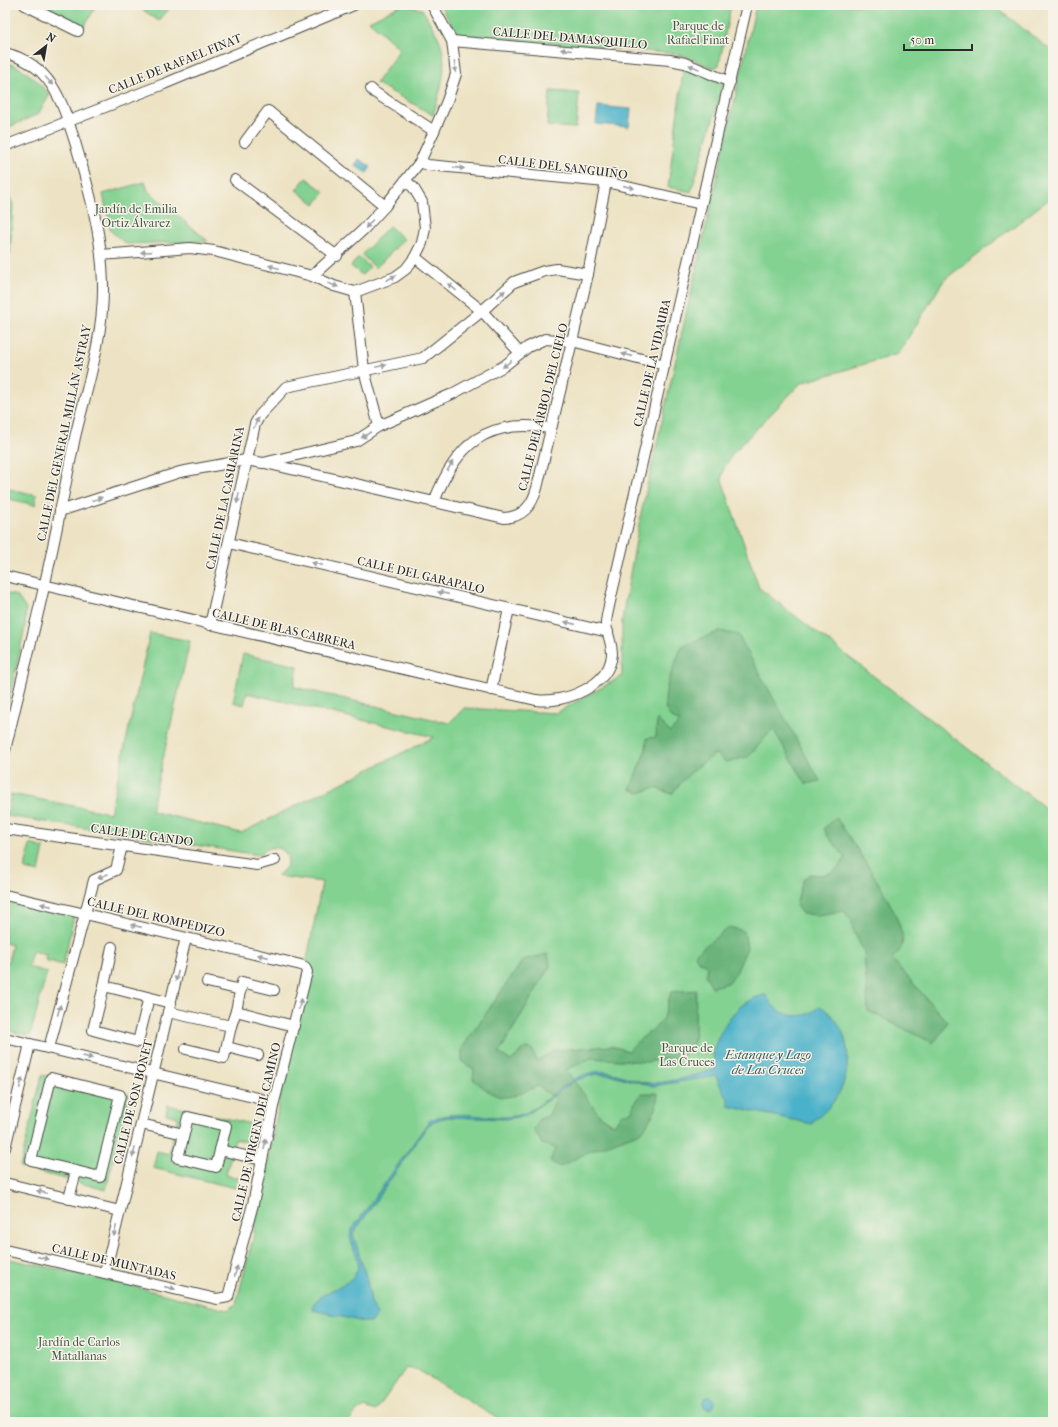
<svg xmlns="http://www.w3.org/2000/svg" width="1058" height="1427" font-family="'IM FELL French Canon',serif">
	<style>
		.green { fill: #83d292; stroke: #577e5e }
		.forest { fill: #6ab47c; stroke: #4a7054 }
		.water { fill: #4ab1c9; stroke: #3a6e7a }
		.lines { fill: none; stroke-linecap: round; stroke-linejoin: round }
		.minor-casing { stroke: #484742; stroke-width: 12 }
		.minor { stroke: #fff; stroke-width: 10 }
		.oneway { fill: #a0a0a0 }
		.labels { text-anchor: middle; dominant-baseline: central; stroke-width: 3; stroke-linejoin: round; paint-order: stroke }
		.park-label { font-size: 12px; fill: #415545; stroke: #f7f3e8 }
		.street-label { font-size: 12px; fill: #2b2b2b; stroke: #f7f3e8 }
		.water-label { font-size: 13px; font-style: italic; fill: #365a62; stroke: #f7f3e8 }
	</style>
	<rect width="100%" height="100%" fill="#f7f3e8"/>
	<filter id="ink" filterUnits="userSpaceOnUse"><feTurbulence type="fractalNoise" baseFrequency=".025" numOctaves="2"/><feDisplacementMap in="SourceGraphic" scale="8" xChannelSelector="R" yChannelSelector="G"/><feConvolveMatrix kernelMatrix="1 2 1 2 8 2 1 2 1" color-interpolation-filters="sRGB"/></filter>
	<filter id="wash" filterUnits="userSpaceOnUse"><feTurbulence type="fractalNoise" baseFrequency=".012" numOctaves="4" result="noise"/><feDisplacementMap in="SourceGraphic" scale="16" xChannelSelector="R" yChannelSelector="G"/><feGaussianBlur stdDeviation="0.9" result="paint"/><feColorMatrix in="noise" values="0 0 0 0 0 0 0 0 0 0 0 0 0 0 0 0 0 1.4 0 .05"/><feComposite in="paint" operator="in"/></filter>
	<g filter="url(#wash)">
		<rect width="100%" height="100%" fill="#ede3c4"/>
		<g class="green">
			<path d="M37,5h60l-14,23z"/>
			<path d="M136,5h36l-13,16z"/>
			<path d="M401,5l21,4c6,10 12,20 17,30 11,25 1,52 -6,76l-57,-32 24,-34 -31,-28z"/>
			<path d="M443,5h288l-12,60 -5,3 -36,-14 -214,-18 -7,-3 -16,-26z"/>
			<path d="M756,5h237l60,47v144l-109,84 -46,74 -97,29 -68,70 -10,17 -1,10 37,108 294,226v608h-550l-85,-52 -12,-2 -30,43 -11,-4 -9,5 -8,10h-343v-164l99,21 123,31 9,-6 17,-66 69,-356 -45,-6c3,-3 7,-6 9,-9 6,-12 -5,-22 -16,-19 -4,1 -8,5 -11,7l-252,-39 4,-22 99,19 40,-180 40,8 -39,170 90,22 193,-96 -187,-44 -3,12 -11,-3 10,-48 55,12 -4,21 155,36 15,-15 92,5 66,-37v-57l18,-101z"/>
			<path d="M5,62c19,5 32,18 45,33l-12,19 -33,15z"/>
			<path d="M684,65l40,18 -33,109 -23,-5z"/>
			<path d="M550,91l29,2 -3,35 -29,-2z"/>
			<path d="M306,178l19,14 -10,12 -19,-14z"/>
			<path d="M145,182l3,9 60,50 -82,3 -15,-13 -8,-37z"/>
			<path d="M5,187l8,17 -3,50 -5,-1z"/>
			<path d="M389,226l15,13 -28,29 -14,-13z"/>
			<path d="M359,257l11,10 -8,8 -11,-9z"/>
			<path d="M5,488l32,7 -2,10 -30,-7z"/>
			<path d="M5,593l12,3 9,13 -1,18 -17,77 -3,-1z"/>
			<path d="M30,844l14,4 -5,24 -14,-3z"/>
			<path d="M5,895l70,17 -12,53 -18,-5 1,-6 -14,-3 -4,16 19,5 -17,64 -25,-6v-68h3l4,-17 -7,-2z"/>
			<path d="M42,1075l87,19 -23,96 -86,-23z"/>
			<path d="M168,1105l84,19 -5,18 -12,-3 -9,36 12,3 -3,10 -82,-20 4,-17 12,3 9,-37 -12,-3z"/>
		</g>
		<g class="forest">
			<path d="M720,631l18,4 82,146 -14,3 -33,-55 -25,28 -22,5 -10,-8c-18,11 -32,23 -44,40l-17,-6 -16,5 -9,-4 16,-40 1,-11 9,-1 1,-18 13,13 10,-10c-2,-2 -6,-2 -8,-4 -18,-13 4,-56 10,-72z"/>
			<path d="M836,817c14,23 73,103 66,128 -1,6 -6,10 -10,14l55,63 -4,9 -10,12 -65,-32 -4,-59 -11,-22 -1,-9 -8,-10 -26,4 -16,-1 -6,-9 7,-25 6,-6c17,2 27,0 36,-16 -6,-10 -18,-19 -21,-30z"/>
			<path d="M729,927l15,4 3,17 -11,25 -8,10 -16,4 -6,-11 1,-10 -10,-7 -2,-5z"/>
			<path d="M548,954l2,12 -51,87 12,8 14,-13 7,1 5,12 18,-11 56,-4 18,5c8,-13 24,-18 33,-31 4,-7 6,-20 9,-28l25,-2 -1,42 -3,17 -14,8 -32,5 -54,-4 -26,12 34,46 14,9 8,-11 10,-3 3,-10 7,-8h16l-2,16 -13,22 -53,20 -30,16 -10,-6 6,-13 -14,-4 -8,-14 5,-11 9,-3 8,-17 -18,-13c-33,14 -36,18 -65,-7l1,-10 -12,-7v-14l61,-88z"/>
		</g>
		<g class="water">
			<path d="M598,106l33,3 -2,18 -33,-3z"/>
			<path d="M359,159l12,8 -4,6 -12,-7z"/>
			<path d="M766,995c10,22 37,28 54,11 35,21 35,72 10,100 -5,5 -10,11 -16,14l-2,4 -84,-18v-8l-4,-4 -8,-18 -63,10 -41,-11 -16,-1 -22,7 -48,34 -20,4 -58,-2 -11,3 -9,5 -75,109 14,46 4,22 6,13 -5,7h-9l-50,-12 -1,-3c9,-19 36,-17 45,-36 6,-13 -10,-27 -6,-40l78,-110c28,-14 57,0 86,-5 28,-5 44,-35 75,-43 23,-6 41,10 62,10 21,0 43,-9 63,-13 0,-6 -3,-16 -1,-22 9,-24 24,-49 52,-53z"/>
			<circle cx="709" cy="1403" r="6"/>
		</g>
	</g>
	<g filter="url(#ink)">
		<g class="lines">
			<g class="minor-casing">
				<g id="minor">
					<path d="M25,5l53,26"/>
					<path d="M452,41l218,19 15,3 45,19"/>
					<path d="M5,53c46,11 57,48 70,89 14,47 27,92 28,142 1,52 -16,103 -28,153 -10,49 -19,98 -30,146 -13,56 -27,112 -40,167"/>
					<path d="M371,89l3,3 60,39"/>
					<path d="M245,142l23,-31 117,95"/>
					<path d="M5,146l159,-62 190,-79"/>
					<path d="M420,162l8,3 178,17 95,22"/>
					<path d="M235,180l102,76"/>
					<path d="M101,255l89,-7 24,3 98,25 22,10 21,6 40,-15 11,-8 9,-12 7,-14 3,-15 -3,-26 -9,-15 -8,-6"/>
					<path d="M415,257l67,54 38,42"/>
					<path d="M312,276l51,-46 22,-24 35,-44 14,-31 13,-30 9,-27 -4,-33 -20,-36"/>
					<path d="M355,292l9,78 15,56"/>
					<path d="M265,463l239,55c19,-1 28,-12 33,-30l51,-214 18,-92"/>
					<path d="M434,502c22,-58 52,-84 116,-74"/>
					<path d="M60,511l120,-39 66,-12 17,3 93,-22 23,-15 73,-32 52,-28 24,-19 17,-8 27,2 93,24"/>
					<path d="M229,543l379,89"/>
					<path d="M5,576l531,124c28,4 74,-14 76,-46 0,-11 -5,-20 -6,-30 0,-6 2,-13 3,-18l138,-601"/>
					<path d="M210,625l45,-201 5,-9 26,-28 137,-29 59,-47 32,-29 30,-11 13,-2 31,5"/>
					<path d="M491,690l18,-81"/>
					<path d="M5,829l252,36 18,-5"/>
					<path d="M5,895l296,70 4,2 2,5 -33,130 -21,102 -25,93 -11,2 -212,-49"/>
					<path d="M207,982l34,8"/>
					<path d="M104,986l8,-39"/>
					<path d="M149,997l-11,45 -45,-12 11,-44 67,17"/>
					<path d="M236,1011l6,-29 32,8"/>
					<path d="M168,1012l63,14 5,-15 58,15"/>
					<path d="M5,1038l269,64"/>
					<path d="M227,1047l31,8"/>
					<path d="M49,1048l45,-168 22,-10 6,-24"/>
					<path d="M186,1049l38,9 7,-32"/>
					<path d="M141,1124l43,10 4,-17 38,9 -10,41 -38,-9 6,-24"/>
					<path d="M5,1148l25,-104"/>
					<path d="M220,1150l42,10"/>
					<path d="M5,1183l115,28"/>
					<path d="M69,1199l7,-28 24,6 20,-82 -69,-17 -20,82 45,11"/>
					<path d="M105,1273l81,-335"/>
				</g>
			</g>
			<use href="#minor" class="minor"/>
		</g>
		<defs><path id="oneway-solid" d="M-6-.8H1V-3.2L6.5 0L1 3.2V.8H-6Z"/></defs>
		<g class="oneway">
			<use href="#oneway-solid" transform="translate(566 50) rotate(-175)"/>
			<use href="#oneway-solid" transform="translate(455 67) rotate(84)"/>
			<use href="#oneway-solid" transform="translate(694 67) rotate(-157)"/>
			<use href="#oneway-solid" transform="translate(49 81) rotate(49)"/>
			<use href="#oneway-solid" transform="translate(459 168) rotate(6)"/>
			<use href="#oneway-solid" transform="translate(629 187) rotate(13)"/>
			<use href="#oneway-solid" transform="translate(369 224) rotate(130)"/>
			<use href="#oneway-solid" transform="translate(146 252) rotate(176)"/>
			<use href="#oneway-solid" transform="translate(274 267) rotate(-165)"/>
			<use href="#oneway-solid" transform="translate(391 278) rotate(-27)"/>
			<use href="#oneway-solid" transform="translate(333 285) rotate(20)"/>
			<use href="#oneway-solid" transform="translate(452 287) rotate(-141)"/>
			<use href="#oneway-solid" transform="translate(501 294) rotate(-41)"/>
			<use href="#oneway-solid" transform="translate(627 355) rotate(-166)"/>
			<use href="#oneway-solid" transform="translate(507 364) rotate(143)"/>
			<use href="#oneway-solid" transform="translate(381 366) rotate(-12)"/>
			<use href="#oneway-solid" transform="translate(256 423) rotate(-66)"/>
			<use href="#oneway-solid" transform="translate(366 435) rotate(148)"/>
			<use href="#oneway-solid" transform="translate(450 466) rotate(-60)"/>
			<use href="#oneway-solid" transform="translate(238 498) rotate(101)"/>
			<use href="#oneway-solid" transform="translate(97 499) rotate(-18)"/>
			<use href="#oneway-solid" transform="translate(317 564) rotate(-167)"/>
			<use href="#oneway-solid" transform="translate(443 593) rotate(-167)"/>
			<use href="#oneway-solid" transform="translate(570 623) rotate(-167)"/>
			<use href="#oneway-solid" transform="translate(103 876) rotate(158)"/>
			<use href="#oneway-solid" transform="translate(46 905) rotate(-167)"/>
			<use href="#oneway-solid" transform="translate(136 926) rotate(-167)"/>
			<use href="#oneway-solid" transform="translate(263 956) rotate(-167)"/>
			<use href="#oneway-solid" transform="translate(177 976) rotate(104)"/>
			<use href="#oneway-solid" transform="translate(300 1004) rotate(-76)"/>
			<use href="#oneway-solid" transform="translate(59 1010) rotate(-75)"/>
			<use href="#oneway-solid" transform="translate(87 1057) rotate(13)"/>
			<use href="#oneway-solid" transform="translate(21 1083) rotate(-76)"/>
			<use href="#oneway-solid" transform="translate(265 1144) rotate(-78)"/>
			<use href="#oneway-solid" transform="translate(134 1152) rotate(104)"/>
			<use href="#oneway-solid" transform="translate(42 1192) rotate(-166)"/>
			<use href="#oneway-solid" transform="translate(115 1231) rotate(104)"/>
			<use href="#oneway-solid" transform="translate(43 1258) rotate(13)"/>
			<use href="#oneway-solid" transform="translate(236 1271) rotate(-76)"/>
			<use href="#oneway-solid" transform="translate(170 1288) rotate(13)"/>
		</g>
	</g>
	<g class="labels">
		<g class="park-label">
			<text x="698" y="26">Parque de<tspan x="698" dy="14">Rafael Finat</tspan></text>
			<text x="136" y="209">Jardín de Emilia<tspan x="136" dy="14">Ortiz Álvarez</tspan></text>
			<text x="687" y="1048">Parque de<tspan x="687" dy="14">Las Cruces</tspan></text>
			<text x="79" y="1342">Jardín de Carlos<tspan x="79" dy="14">Matallanas</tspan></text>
		</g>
		<g class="street-label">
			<text transform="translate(570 38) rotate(5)">CALLE DEL DAMASQUILLO</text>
			<text transform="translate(175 64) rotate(-22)">CALLE DE RAFAEL FINAT</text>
			<text transform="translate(563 167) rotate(7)">CALLE DEL SANGUIÑO</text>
			<text transform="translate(652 363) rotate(-77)">CALLE DE LA VIDAUBA</text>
			<text transform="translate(543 407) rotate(-76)">CALLE DEL ÁRBOL DEL CIELO</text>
			<text transform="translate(64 433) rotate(-78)">CALLE DEL GENERAL MILLÁN ASTRAY</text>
			<text transform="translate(225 498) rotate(-78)">CALLE DE LA CASUARINA</text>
			<text transform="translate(421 575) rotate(13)">CALLE DEL GARAPALO</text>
			<text transform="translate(284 629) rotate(13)">CALLE DE BLAS CABRERA</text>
			<text transform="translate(142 835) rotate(8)">CALLE DE GANDO</text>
			<text transform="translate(156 917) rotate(13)">CALLE DEL ROMPEDIZO</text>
			<text transform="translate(133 1102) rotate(-76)">CALLE DE SON BONET</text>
			<text transform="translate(256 1132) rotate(-77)">CALLE DE VIRGEN DEL CAMINO</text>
			<text transform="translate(114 1262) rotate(13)">CALLE DE MUNTADAS</text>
		</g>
		<g class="water-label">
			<text x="768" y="1054">Estanque y Lago<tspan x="768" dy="15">de Las Cruces</tspan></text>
		</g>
	</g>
	<rect width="1058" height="1427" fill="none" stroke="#f7f3e8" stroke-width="20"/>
	<g transform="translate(46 46) rotate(31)" stroke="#f7f3e8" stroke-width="3" paint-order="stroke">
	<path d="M0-3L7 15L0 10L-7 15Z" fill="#2b2b2b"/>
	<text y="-6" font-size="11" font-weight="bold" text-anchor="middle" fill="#2b2b2b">N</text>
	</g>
	<path d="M904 44v6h68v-6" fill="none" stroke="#2b2b2b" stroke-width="2"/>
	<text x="910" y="44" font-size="12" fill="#2b2b2b" stroke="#f7f3e8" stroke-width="3" paint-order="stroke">50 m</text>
</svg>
